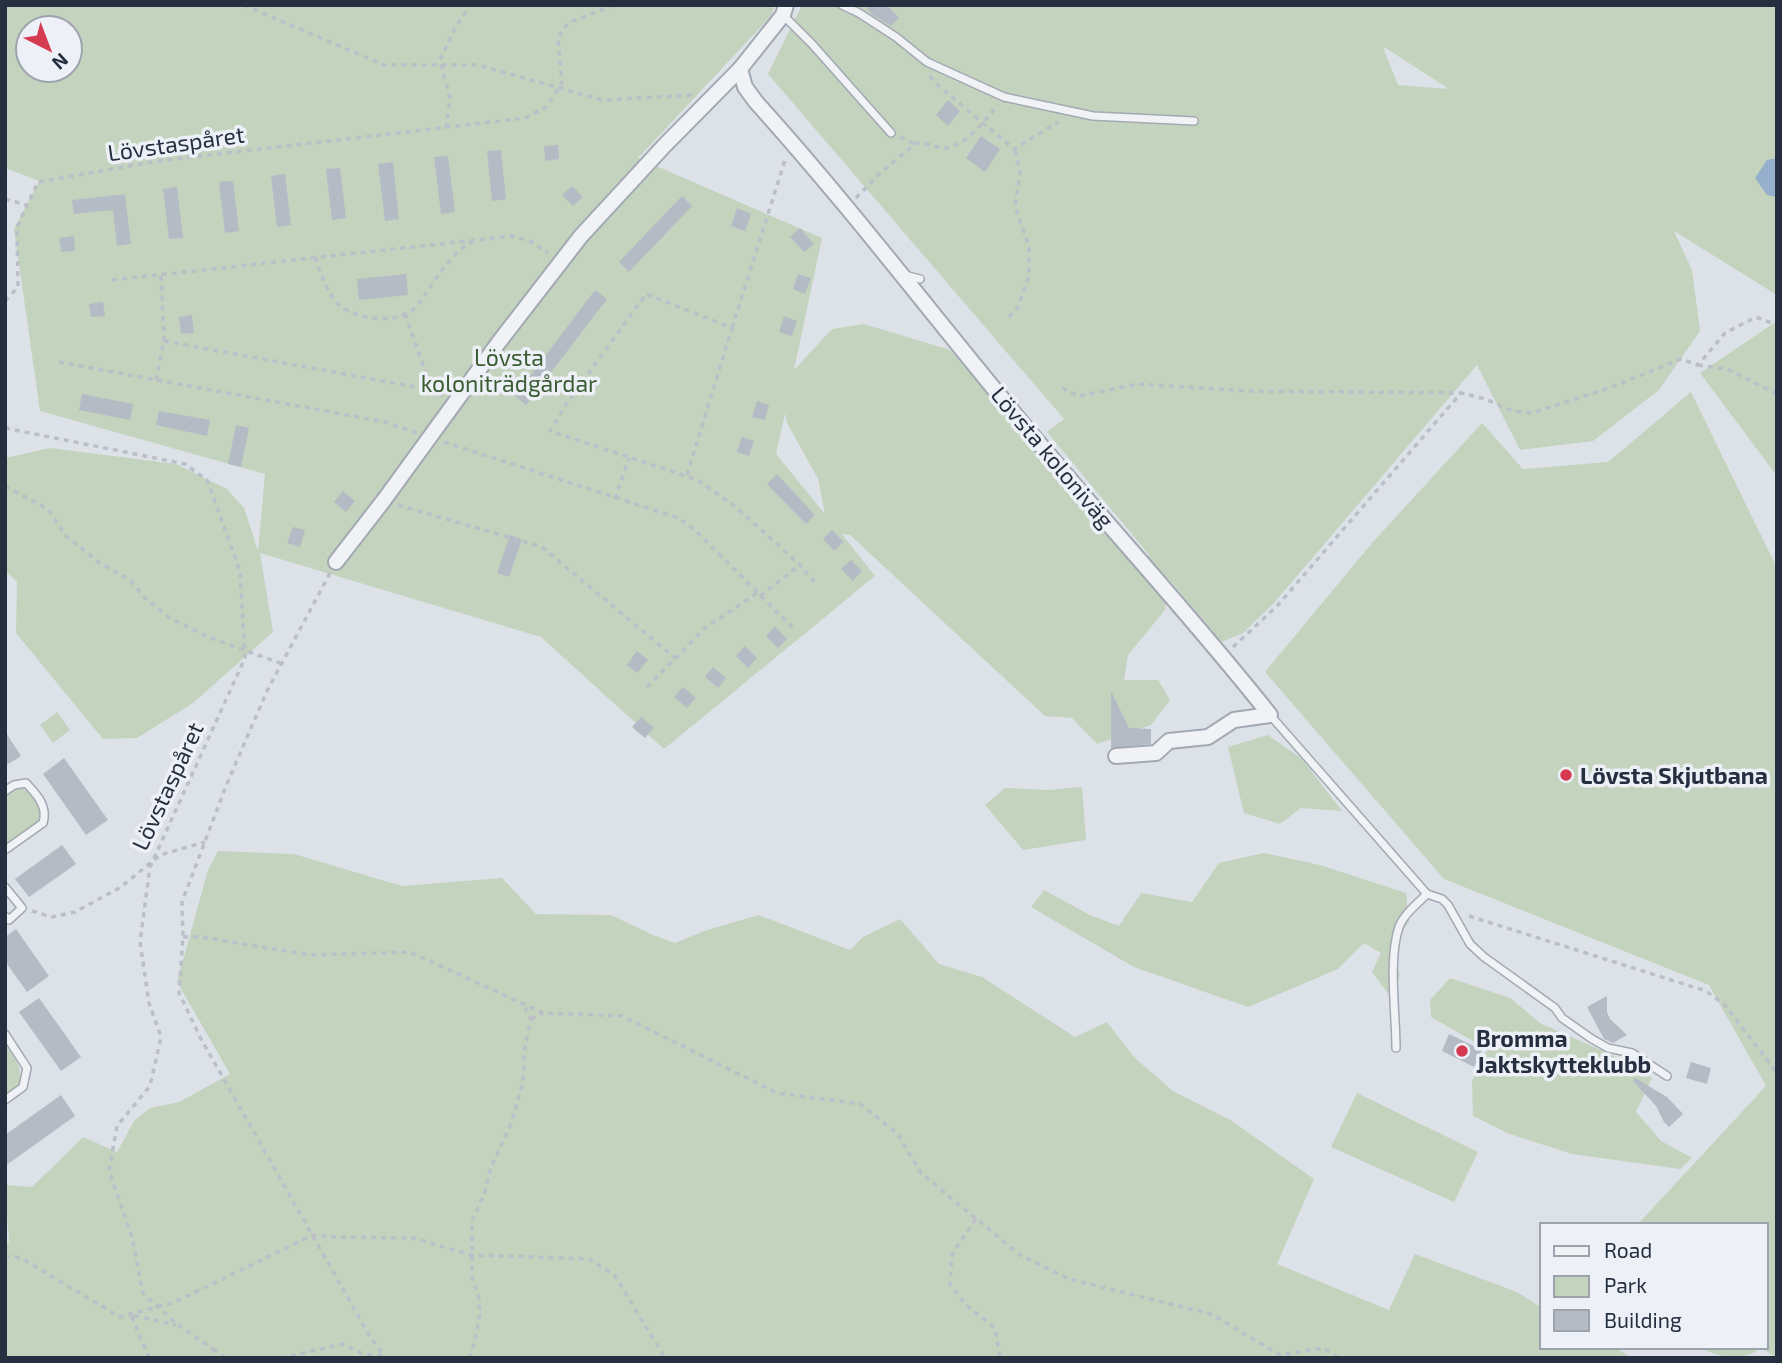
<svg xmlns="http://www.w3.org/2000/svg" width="1782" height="1363" font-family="'Exo 2',sans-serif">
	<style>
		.green { fill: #c3d3be; fill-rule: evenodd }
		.water { fill: #96afcb }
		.building { fill: #b4bbc5 }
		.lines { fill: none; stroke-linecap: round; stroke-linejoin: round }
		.lane-casing { stroke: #a2a9b2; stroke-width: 10 }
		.street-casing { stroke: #a2a9b2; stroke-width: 18 }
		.path { stroke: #bbbfc7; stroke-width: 3.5; stroke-dasharray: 5 5; stroke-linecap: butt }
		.lane { stroke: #f0f2f6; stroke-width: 7 }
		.street { stroke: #f0f2f6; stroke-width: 14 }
		.poi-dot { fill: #d63a51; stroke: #edf0f6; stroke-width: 2.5 }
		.labels { text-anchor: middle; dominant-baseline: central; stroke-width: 7; stroke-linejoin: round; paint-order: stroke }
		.street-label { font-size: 23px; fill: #262f40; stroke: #edf0f6 }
		.park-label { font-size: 23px; fill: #3a5c32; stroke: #edf0f6 }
		.poi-label { font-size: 23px; font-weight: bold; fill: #262f40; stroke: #edf0f6; text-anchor: start }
	</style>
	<rect width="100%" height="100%" fill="#dde2e8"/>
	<g class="green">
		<path d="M5,5h770l-4,11 -133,142 184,80 -28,132 38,-41 32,-5 86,26 180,205 20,1 -103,-124 17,-13 -296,-345 34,-69h975v290l-103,-64 18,39 8,61 -41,59 -66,51 -73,9 -43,-85 -203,238 -31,30 -21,9 -55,-65 -2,33 -37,45 -4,25h34l12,20 -19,25 -54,19 -25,-26 -27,-2 -195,-181 -8,-1 33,42 -211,173 -123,-112 -281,-84 13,79 -80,71 -56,35 -34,1 -87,-106 1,-51 -12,-12v-112l45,-10 126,16 51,25 17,19 14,43 7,-77 -225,-63 -26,-182 25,-48 -34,-13zM28,28h42v42h-42zM1383,47h1l65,42 -51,-4zM785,413l2,10 31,56 7,35 -49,-60z"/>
		<path d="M1777,321v155l-77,-103z"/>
		<path d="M1691,392l86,176v790l-16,-10c-21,15 -40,10 -62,-1h67v-122h-129l129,-139 -57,-101 -265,-106 -179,-207 107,-129 110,-120 41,46 85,-7z"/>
		<path d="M57,712l13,18 -17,13 -13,-18z"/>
		<path d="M1268,735l34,24 40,52 -41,-3 -21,16 -36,-11 -16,-66z"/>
		<path d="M19,787c16,5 22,20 22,35l-36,24v-52z"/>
		<path d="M1082,787l4,53 -63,10 -38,-45 20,-17 43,2z"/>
		<path d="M218,851l76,3 108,32 100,-8 34,36 75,1 42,20 22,8 32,-13 52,-15 91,35 13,-13 37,-18 39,45 43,13 93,60 32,-15 27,35 39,34 59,30 82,58 -37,85 112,46 26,-56 102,38 25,16v39h73l16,11h-1626v-112l4,-4 -4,-57 27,2 51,-50 34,15 17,-31 16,-13 29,-6 51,-28 -53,-92 31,-112z"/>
		<path d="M1264,853l56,12 86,28 3,29 -20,27 11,26 -10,21 -18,-24 9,-19 -17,-10 -26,26 -90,38 -114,-40 -103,-60 13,-17 46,25 29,11 22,-33 51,9 27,-39z"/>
		<path d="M1450,978l60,20 30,25 74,33 38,22 -16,34 25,29 31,17 -12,11 -108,-15 -65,-21 -34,-17 -1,-35 15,-32 -56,-32 -1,-17z"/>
		<path d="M5,1045c10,13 19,24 14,40l-14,9z"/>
		<path d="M1357,1093l121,59 -24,50 -123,-55z"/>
	</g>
	<path class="water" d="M1777,158v39l-10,-2 -12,-17 12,-18z"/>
	<g class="building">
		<path d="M864,5h23l12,13 -8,8 -18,-11z"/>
		<path d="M948,100l12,11 -12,15 -12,-11z"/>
		<path d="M981,136l19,13 -15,23 -19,-14z"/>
		<path d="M558,145l1,14 -14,2 -1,-15z"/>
		<path d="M501,150l5,49 -14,2 -5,-50z"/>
		<path d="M448,156l7,56 -14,2 -7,-57z"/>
		<path d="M393,162l6,57 -14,2 -7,-57z"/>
		<path d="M340,168l6,50 -14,2 -6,-51z"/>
		<path d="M285,174l6,51 -14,2 -6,-51z"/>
		<path d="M233,181l6,50 -14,2 -6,-51z"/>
		<path d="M572,186l11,11 -10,9 -11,-11z"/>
		<path d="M177,187l6,51 -14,1 -6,-50z"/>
		<path d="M125,194l6,50 -14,2 -4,-36 -39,4 -2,-14z"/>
		<path d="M682,196l10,10 -63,66 -10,-10z"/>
		<path d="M737,208l14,6 -6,17 -14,-5z"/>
		<path d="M800,228l14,16 -10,8 -14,-15z"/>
		<path d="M74,236l1,15 -14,1 -2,-14z"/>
		<path d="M406,274l2,21 -49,5 -2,-21z"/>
		<path d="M798,274l13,4 -6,16 -12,-5z"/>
		<path d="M595,290l12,9 -81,106 -11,-9z"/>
		<path d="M103,302l2,14 -14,1 -2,-13z"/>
		<path d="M192,315l2,18 -13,1 -2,-17z"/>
		<path d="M784,316l13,5 -5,15 -13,-4z"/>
		<path d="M82,394l51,10 -3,16 -51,-10z"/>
		<path d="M757,401l12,4 -4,15 -13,-3z"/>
		<path d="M159,411l51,9 -3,16 -51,-11z"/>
		<path d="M236,425l13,3 -8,39 -13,-3z"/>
		<path d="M742,437l12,4 -5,15 -12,-4z"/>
		<path d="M777,474l38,41 -9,9 -39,-40z"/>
		<path d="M343,491l12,10 -9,11 -12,-10z"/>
		<path d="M293,527l12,3 -5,17 -13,-4z"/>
		<path d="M832,530l12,12 -10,9 -11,-12z"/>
		<path d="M510,535l12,4 -13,38 -12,-4z"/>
		<path d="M851,560l11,11 -9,10 -12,-12z"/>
		<path d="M775,626l12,13 -9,9 -12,-12z"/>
		<path d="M745,646l12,12 -9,10 -12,-12z"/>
		<path d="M637,651l11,9 -11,13 -10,-8z"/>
		<path d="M713,667l13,11 -8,10 -13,-11z"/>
		<path d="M683,687l13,11 -9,10 -13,-11z"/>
		<path d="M1111,691l18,37 22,1v15l-40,4z"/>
		<path d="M641,717l13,11 -9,10 -13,-11z"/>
		<path d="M5,731l16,25 -16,10z"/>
		<path d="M64,758l44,62 -22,15 -43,-61z"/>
		<path d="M62,845l14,19 -47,33 -14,-18z"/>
		<path d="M16,929l33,47 -22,16 -22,-31v-24z"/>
		<path d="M1607,996v16l3,7 17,16 -14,8 -9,-4 -17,-32z"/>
		<path d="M39,998l42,59 -20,14 -42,-59z"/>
		<path d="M1449,1034l33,16 -8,17 -32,-16z"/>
		<path d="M1691,1062l20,6 -4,16 -21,-6z"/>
		<path d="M1635,1078l32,19 16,17 -14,13 -5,-5 -8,-16 -23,-25z"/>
		<path d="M61,1095l14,21 -70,50v-31z"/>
	</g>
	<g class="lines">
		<g class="lane-casing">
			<g id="lane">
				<path d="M842,5l17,8 37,24 31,25 77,35 89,19 101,5"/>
				<path d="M783,15l29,29 79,89"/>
				<path d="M904,275l16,4"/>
				<path d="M1270,715l157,179 15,5 6,6 22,39 14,13 71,51 7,10 30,21 16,9 24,5 35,23"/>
				<path d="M5,791l9,-6 12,-2c11,12 22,23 17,40l-38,27"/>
				<path d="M5,887l17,21 -13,12 -4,-4"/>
				<path d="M5,1034l22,34 -4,19 -18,13"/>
				<path d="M1396,1048c0,-35 -8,-89 3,-121 5,-13 18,-23 28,-33"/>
			</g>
		</g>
		<g class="street-casing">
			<g id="street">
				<path d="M740,69l5,18 11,15c93,103 178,215 267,322 81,98 168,191 247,291l-36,5 -26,17 -39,4 -13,12 -40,3"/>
				<path d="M336,562l48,-62 115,-158 82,-106 83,-90 76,-77 43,-54 3,-10"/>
			</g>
		</g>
		<g class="path">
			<path d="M244,5l140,60h94l124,35 91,-5"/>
			<path d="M930,76l4,6 80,67 44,-27"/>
			<path d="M446,128l4,-30 -10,-38 14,-30 16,-25"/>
			<path d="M900,137l15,7"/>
			<path d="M856,198l24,-25 35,-29c10,-3 18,3 27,4 21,2 44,-29 56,-43"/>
			<path d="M5,199l22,6"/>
			<path d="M316,257c2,13 14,40 23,48 19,15 57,20 76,3 5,-5 9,-12 13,-18 13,-19 26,-39 47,-50"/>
			<path d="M112,280l400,-44 20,6 16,11"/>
			<path d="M5,301l13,-14 -1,-60 21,-45 120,-21 367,-43 21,-11 16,-24 -4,-45 10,-15 46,-18"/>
			<path d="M405,314l27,76"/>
			<path d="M1009,317l9,-10 11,-31v-29l-14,-41 5,-33 -5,-23"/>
			<path d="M732,328l54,-171"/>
			<path d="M164,341l268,49 12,6"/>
			<path d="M59,362l326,60 32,11"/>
			<path d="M1698,365l29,4 50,25"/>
			<path d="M156,380l8,-39 -3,-66"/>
			<path d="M1062,388l17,8 59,-12 110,7 213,2"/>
			<path d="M5,428l180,36 22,16 33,91 5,87 -95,209 -10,75 9,61 12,34 -11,49 -33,40 -8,45 23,66 11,56 35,32 35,24 3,9"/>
			<path d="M444,442l235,76 17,13 98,98"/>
			<path d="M687,475l45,-147 -86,-34 -79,109 -17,28 148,49 38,27 64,58 16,19"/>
			<path d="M5,486l43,23 18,27 34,27 30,17 15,18 25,20 38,19 72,26"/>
			<path d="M615,499l14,-41"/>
			<path d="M398,505l144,42 133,111"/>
			<path d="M330,573l-63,118 -41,95 -44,116 1,35 -4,56 22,46 168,296 16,23"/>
			<path d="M760,596l40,-31"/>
			<path d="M1233,647l45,-42 183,-212 24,6 28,12 19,2 80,-26 69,-28 17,6 27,-32 31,-16 21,8"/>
			<path d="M647,687l57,-58 53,-36"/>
			<path d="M32,911l20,6 23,-5 46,-25 39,-32 45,-13"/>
			<path d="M1469,916l237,75 19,14 52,68"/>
			<path d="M183,937h19l108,18 100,-3 133,61 79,3 155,77 83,11 37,29 24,40 99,82 49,24 142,35 69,41 43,-7 16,10"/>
			<path d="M531,1019l12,-6"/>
			<path d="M976,1219l-24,35 -2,31 16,20 29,23 5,30"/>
			<path d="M5,1256l16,2 99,59 55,-15 138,-67 18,2 82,1 58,17 119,4 25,17 50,82"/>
			<path d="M213,1349l13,9"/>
			<path d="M149,1358l-18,-43 45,10"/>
			<path d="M281,1358l62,-14 20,10 21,2"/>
			<path d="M469,1358l5,-14 6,-29 -1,-17 -7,-21v-56l12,-26 7,-28 20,-43 12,-42 2,-36 6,-27 -7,-13"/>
		</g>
		<use href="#lane" class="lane"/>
		<use href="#street" class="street"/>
	</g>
	<g class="poi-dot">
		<circle cx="1566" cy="775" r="7"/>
		<circle cx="1462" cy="1051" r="7"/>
	</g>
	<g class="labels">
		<g class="street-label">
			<text transform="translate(176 143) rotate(-8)">Lövstaspåret</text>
			<text transform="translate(1053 457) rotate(50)">Lövsta koloniväg</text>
			<text transform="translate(167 786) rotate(-65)">Lövstaspåret</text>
		</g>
		<g class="park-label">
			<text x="509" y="357">Lövsta<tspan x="509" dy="26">koloniträdgårdar</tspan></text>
		</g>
		<g class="poi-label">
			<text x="1580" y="775">Lövsta Skjutbana</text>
			<text x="1476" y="1038">Bromma<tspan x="1476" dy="26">Jaktskytteklubb</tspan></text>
		</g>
	</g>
	<rect width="1782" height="1363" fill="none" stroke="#262f40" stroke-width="14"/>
	<rect x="1540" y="1223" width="228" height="126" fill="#edf0f6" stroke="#9da3ad" stroke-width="2"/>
	<rect x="1554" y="1246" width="35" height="10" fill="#f0f2f6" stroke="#9da3ad" stroke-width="2"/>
	<text x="1604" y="1258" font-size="21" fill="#262f40">Road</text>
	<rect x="1554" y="1276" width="35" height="21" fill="#c3d3be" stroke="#9da3ad" stroke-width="2"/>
	<text x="1604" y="1293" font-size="21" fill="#262f40">Park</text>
	<rect x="1554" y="1310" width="35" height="21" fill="#b4bbc5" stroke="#9da3ad" stroke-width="2"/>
	<text x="1604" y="1328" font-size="21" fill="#262f40">Building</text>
	<g transform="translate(49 49) rotate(138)"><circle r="33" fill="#edf0f6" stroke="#9da3ad" stroke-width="2"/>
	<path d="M0-5L12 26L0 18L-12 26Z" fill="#d63a51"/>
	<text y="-10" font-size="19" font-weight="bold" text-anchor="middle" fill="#262f40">N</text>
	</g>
</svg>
